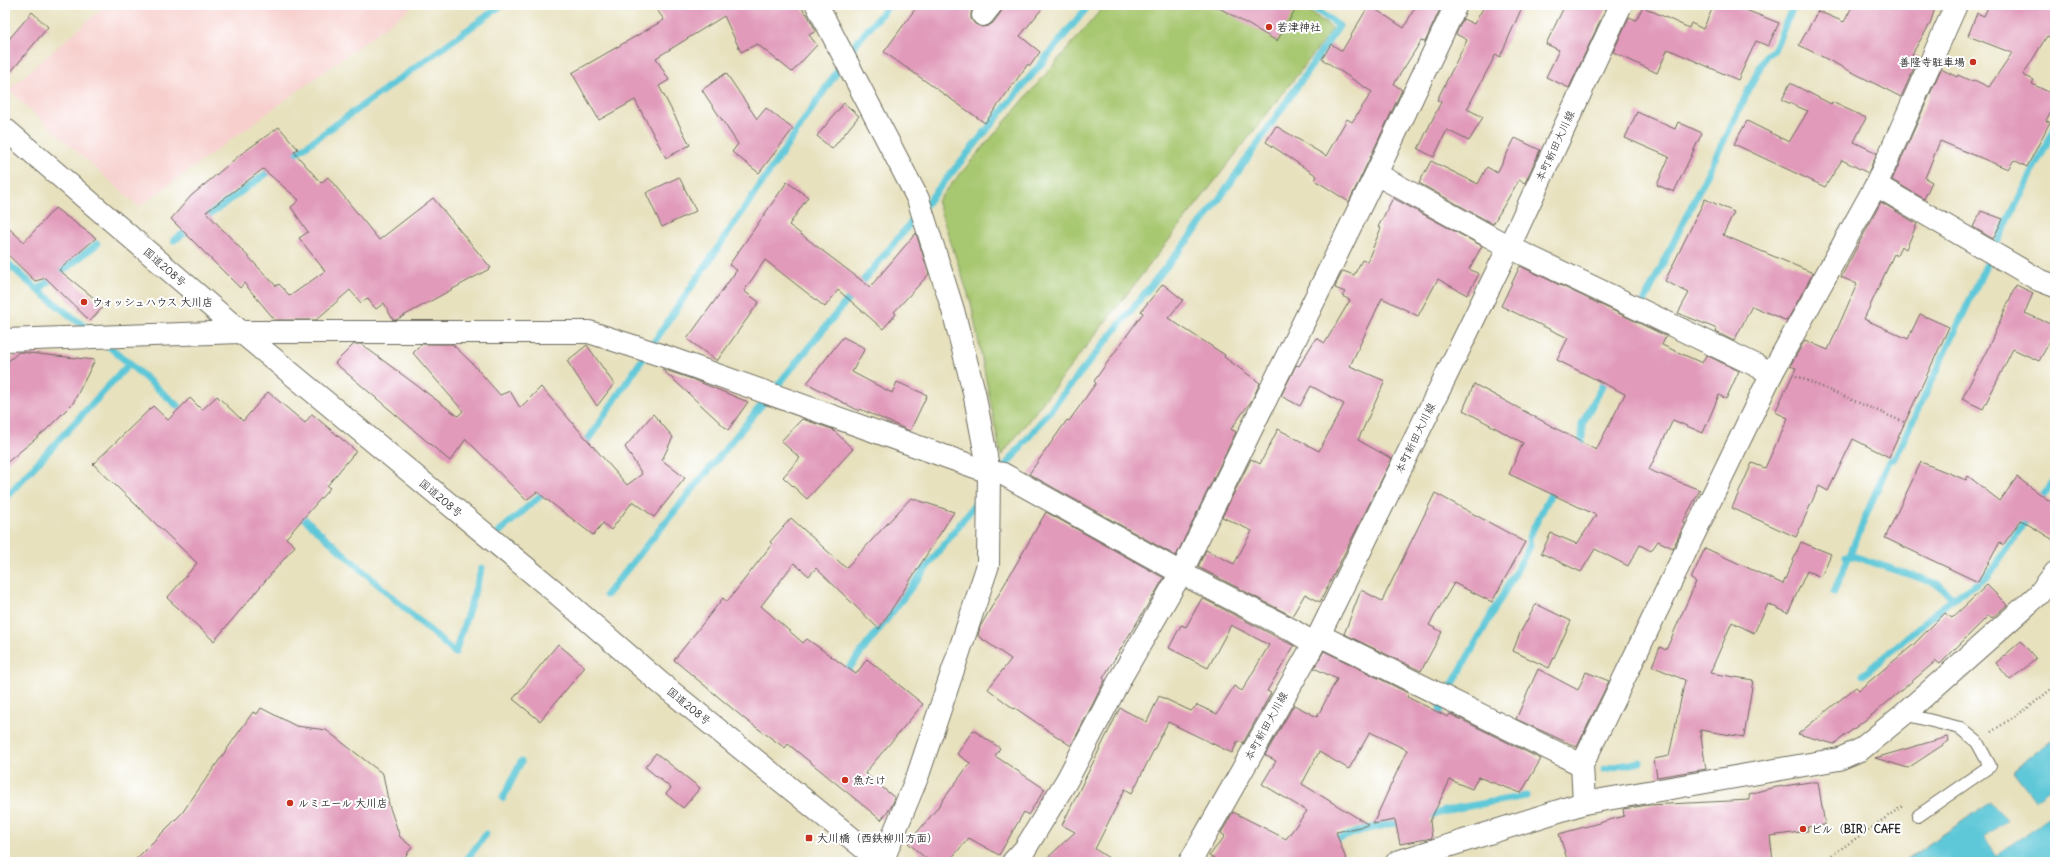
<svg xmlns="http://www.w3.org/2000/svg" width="2060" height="867" font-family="Delius,'Klee One',sans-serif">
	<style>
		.built { fill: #f7d0ce }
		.green { fill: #a7c770; stroke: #69794e }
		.water { fill: #5ec8d8; stroke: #447a82 }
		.pier { fill: #e7e1be }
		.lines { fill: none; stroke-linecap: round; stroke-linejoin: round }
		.stream { stroke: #5ec8d8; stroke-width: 7 }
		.building { fill: #e19aba; fill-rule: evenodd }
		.lane-casing { stroke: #6d6b5e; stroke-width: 14 }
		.street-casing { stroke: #6d6b5e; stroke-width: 24 }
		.secondary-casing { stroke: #6d6b5e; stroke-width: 24 }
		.highway-casing { stroke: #6d6b5e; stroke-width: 24 }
		.path { stroke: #6d6b5e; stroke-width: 2.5; stroke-dasharray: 1 3; stroke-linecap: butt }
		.lane { stroke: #fff; stroke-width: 12 }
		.street { stroke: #fff; stroke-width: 22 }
		.secondary { stroke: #fff; stroke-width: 22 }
		.highway { stroke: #fff; stroke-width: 22 }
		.poi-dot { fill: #c8321e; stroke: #fff; stroke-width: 1.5 }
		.labels { text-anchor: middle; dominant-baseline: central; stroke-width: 4; stroke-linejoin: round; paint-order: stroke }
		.poi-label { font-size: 11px; font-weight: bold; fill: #2b2b2b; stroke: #fff; text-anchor: start }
		.street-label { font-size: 11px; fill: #2b2b2b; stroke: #fff }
	</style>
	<rect width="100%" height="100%" fill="#fff"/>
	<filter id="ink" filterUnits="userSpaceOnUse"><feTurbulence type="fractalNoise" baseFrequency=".025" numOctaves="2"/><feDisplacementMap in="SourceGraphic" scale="8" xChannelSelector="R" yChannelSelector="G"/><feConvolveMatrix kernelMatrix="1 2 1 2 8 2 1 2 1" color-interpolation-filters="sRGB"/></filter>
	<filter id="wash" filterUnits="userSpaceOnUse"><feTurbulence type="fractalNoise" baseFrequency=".012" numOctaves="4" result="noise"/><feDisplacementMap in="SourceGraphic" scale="16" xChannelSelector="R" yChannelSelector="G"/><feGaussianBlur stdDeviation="0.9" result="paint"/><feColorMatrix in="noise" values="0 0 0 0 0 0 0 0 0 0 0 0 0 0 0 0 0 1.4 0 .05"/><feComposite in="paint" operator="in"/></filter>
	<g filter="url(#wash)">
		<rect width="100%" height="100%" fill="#e7e1be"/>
		<path class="built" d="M106,5h309l-276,202 -131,-117z"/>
		<path class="green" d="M1105,5h196l32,24 -332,427 -30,-153 -34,-102z"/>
		<g class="water">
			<path d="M2055,737v52l-2,-2 -18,13 -22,-29z"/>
			<path d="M1990,802l18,18 -24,17 12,18 59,-42v49h-152z"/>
		</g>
		<g class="pier">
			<path d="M2011,769l24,31 18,-13 2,4 -2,-1 -19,12 -23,-30z"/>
			<path d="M1990,800l20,20 -24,18 10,14 59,-41v2l-59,42 -12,-18 24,-17 -18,-18 -89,60z"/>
		</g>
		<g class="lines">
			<g class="stream">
				<path d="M288,159l214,-154"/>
				<path d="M202,220l72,-52"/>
				<path d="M174,240l18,-12"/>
				<path d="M5,261l33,29 59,-46"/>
				<path d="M38,290l53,42"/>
				<path d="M1641,308l125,-253 8,-5 20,-45"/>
				<path d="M104,342l83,72"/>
				<path d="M583,447l274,-405 32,-37"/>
				<path d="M1579,450l3,-8v-18l26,-49"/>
				<path d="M1002,470l206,-255 131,-189 -29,-21"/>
				<path d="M5,498l125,-135"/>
				<path d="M2038,503l17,-24"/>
				<path d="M298,513l157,140 27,-85"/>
				<path d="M499,532l48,-42"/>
				<path d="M1846,556h7l85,28 14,14"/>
				<path d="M1834,592l55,-131 6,-3 106,-224 54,-106"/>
				<path d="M606,595l483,-590"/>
				<path d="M1863,675l85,-73 40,-26 42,-61"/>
				<path d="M843,676l140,-182"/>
				<path d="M1439,722l2,-17 89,-159 -1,-9 26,-51"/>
				<path d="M1604,769l36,-7"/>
				<path d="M503,798l18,-36"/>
				<path d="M1426,816l32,-8 68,-12"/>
				<path d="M1394,823l5,-10"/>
				<path d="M1330,842l33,-12 35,-8"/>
				<path d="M465,862l21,-28"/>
			</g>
		</g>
		<g id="blocks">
			<g class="building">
				<path d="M654,5h146l5,8 2,1 9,17 -7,4 8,10 -25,27 -35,-28 -16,8 -17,-36 -68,42 13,22 -10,6 31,59 -24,13 -31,-58 -36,20 -27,-47 92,-53z"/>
				<path d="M918,5h57l-4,8v6l4,5 7,3 6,-1 5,-3 8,-11 2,-7h42l-25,31 20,16 -10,14 -2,-2 -43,59 -101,-71z"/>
				<path d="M1214,5h84l-21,36z"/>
				<path d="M1369,5l35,23 12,-23h15l9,4 -15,33 -4,-1 -27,43 8,6 -53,112 -34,-22 2,-4 -51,-34 10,-16 50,30 21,-37 5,3 20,-30 -50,-33 9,-15 11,7z"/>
				<path d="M1485,5h38l-23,52 -4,-3 -29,55 16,8 -14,24 -22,-11 -13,27 -16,-8 23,-47 -4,-2 30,-60 -11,-6 7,-15 11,5z"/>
				<path d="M1565,5l42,1 -38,82 -23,-11 13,-27 -13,-6z"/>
				<path d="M1714,5h19l46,18 -11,23 -12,-5 -18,39 -70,-31 -11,24 -44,-21 16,-35 7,3 7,-13 46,21 2,-5 12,6z"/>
				<path d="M1853,5h83l-6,19 -18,30 7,3 -18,40 -102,-52 19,-34 26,11z"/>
				<path d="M1989,5h66v35l-8,-4 -24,39 11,5 -2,4 23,11v8l-9,18 4,1 -23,45 -13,-7 -6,9 -68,-28 -15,37 7,4 -8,17 -32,-19 49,-111 16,8 1,-2 15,7 1,-2 15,7 23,-34 -44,-17 9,-23 7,3z"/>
				<path d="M32,12l16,15 -43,52v-35z"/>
				<path d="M726,73l31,46 9,-11 27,21 -34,44 -27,-21 6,-8 -36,-54z"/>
				<path d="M1790,83l41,21 1,-2 34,16 -12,24 23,11 -9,20 -26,-13 -17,27 -91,-43 13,-23 42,21 19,-31 -26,-11z"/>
				<path d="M844,103l15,13 -27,33 -15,-13z"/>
				<path d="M1637,112l38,17 3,-7 24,11 -28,59 -17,-7 12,-28 -44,-19z"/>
				<path d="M279,127l19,22 -4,3 27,31 7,-6 51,63 54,-42 58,70 -95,52h-3l-9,-17 -8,6 -9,-11 -6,5 -11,-13 -34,30h-41l-31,-37 -4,5 -69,-69 20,-23 50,-42zM263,169l36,31 -8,7 17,25 -9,6 26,33 -35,25 -11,-12 -3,2 -70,-74z"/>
				<path d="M1515,138l25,12 -15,33 -6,-3 -26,44 -74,-41 12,-22 47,23 9,-17 10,6z"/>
				<path d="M679,177l17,34 -34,16 -16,-34z"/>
				<path d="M787,182l21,15 -19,28 81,62 46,-54 13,41 -35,38 2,2 -13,15 -45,-39 -13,17 -60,-47 -21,31 15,11 -42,59 -30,-22 50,-69 -8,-5z"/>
				<path d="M1393,198l89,48 -13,23 10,5 -12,21 -29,-16 -20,37 -36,-18 -32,68 35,15 -27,59 34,19 -72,143 -15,-8 -13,22 -94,-49 8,-17 28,14 18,-33 -30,-14 29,-58 9,5 18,-35 41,22 25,-47 -33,-18 -11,20 -19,-10 15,-31 3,1 17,-28 9,5 25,-43 -8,-4 3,-4 -10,-4 2,-6 6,-11 11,4 8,-15 5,2 14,-34 -3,-1z"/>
				<path d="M1705,199l29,13 -11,23 90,38 -26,48 -35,-15 -18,35 -18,-9 1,-3 -39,-16 11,-20 -24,-12z"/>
				<path d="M1881,202l36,22 -11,25 -5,-3 -4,10 -3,-2 -30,65 44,20 12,-25 29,13 -60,130 -36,-18 -25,52 -9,-5 -23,51 -64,-29 20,-45 13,5 23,-50 -13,-6 21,-44 -6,-2 15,-26 23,10 29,-66 -16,-7z"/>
				<path d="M55,208l41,30 -37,32 45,36 -14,15 -44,-43 -11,3 -30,-29v-27l19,17z"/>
				<path d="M1981,211l22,8 -10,20 -20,-12z"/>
				<path d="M1520,266l146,70 -4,9 40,18 4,-8 33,16 -13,28 -7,-4 -16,38 -30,-13 -24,50 51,20 -17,32 2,1 -12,25 -15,-7 -7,10 -11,-6 -12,21 -33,-17 -14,23 -40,-19 10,-20 26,11 19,-29 -87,-41 14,-31 -60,-33 11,-26 122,66 29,-56 -68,-34 11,-22 -67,-32z"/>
				<path d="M1163,284l20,16 -15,18 57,37 -1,2 36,26 -8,17 -21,29 5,3 -60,124 -147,-82 38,-54 2,1 27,-38 -2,-2 49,-68 -2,-2z"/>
				<path d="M2016,285l17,8 -8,20 30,13v6l-16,29 -26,-12 -30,60 -21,-10 26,-51z"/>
				<path d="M843,337l22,11 -13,24 40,21 5,-11 30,13 -17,36 -50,-22 -1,2 -52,-28z"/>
				<path d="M354,344h7l97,72 5,-5 -50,-58 9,-9h30l19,18 29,33 10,-4 10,17 21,-21 86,98 15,-11 -17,-27 28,-33 20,23 -11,23 23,18 -31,39 -21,-16 -22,29 -8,-7 -10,12 -56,-43 -11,8 -60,-61 -16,22 -115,-98z"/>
				<path d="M587,345l27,39 -17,22 -30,-45z"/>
				<path d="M19,352l76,8 -22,43 -28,28 -40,33v-100z"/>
				<path d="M662,369l30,10 56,23 -20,28z"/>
				<path d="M268,392l37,31 7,-9 44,37 -29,35 3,2 -44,50 9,8 -81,95 -47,-43 30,-35 -104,-99 60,-58 15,14 22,-22 12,12 15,-14 26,25z"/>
				<path d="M802,419l30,10 21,20 -46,50 -24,-22 17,-19 -19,-17z"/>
				<path d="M1921,462l45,18 2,-4 32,25 17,-24 38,28v36l-34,-21 -18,25 -3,-3 -22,40 -93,-44z"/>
				<path d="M1435,493l90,49 -33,60 -38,-19 -25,42 13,7 -21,39 -77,-37 17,-44 21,11z"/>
				<path d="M911,498l43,14 -75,117 -63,-61 -7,8 -15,-13 -33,43 42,37 4,-4 49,35 11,-15 56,45 -58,69 30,25 -4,9 -10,13 -93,-76 -3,4 -39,-28 -72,-60 49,-62 4,4 45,-58 -2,-2 21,-24 55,50z"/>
				<path d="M1046,512l118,66 -61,100 2,2 -34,66 -56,-38 -1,1 -26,-20 23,-30 -33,-23 2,-9z"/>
				<path d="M1801,542l30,12 -10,23 -14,-6 -19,42 -20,-9 -14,29 -22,-11 -22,51 43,7 -9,57 -44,-7 6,39 -49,8 -3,-18 15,-3 16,-76 -33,-14 8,-19 6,3 30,-68 -5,-3 14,-31 78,36z"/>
				<path d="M1987,585l20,20 -15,13 -3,-3 -49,49 -4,-3 -59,50 -43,33 -36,-10 58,-47 3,3 54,-45 32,-32 7,5z"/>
				<path d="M1202,598l92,48 -27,45 4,2 -28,50 -5,-2 -6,12 -64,-31 -36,71 -7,-4 -30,60 20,13h-72l32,-30 -13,-7 58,-117 27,14 12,-26 32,15 6,-6 20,9 17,-28 8,5 27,-46 -38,-20 -23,43 -39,-20 12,-23 5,2z"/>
				<path d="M1536,604l35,17 -22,47 -36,-17 7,-18z"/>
				<path d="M2021,641l15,18 -26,21 -14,-17z"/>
				<path d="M558,644l27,23 -45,54 -27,-22z"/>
				<path d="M1324,651l84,42 -1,4 41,20 2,-3 91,45 -20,34 -43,-16 -6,12 -22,-9 -20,41 2,17 -32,6 -5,-24 -22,4 34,-74 -37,-18 -21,37 -30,-17 -17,32 67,41 -33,7 11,30h-126l-12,-6 16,-20 -4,-3 12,-21 53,27 21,-28 -45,-27 14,-23 -11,-6 29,-50 23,12 20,-38 -23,-11z"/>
				<path d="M1538,669l40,21 8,-18 23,9 -32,66 -61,-28z"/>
				<path d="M261,708l35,18 30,4 57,44 6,31 11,32 12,10 -11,15h-268l49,-49 71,-101 4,2z"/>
				<path d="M973,730l27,18 -5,8 50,33 -17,26 -4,-3 -25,43 -30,-17 -21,24h-18l-22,-19 27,-32 35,-48 -13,-9z"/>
				<path d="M1947,737l2,4 -41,27 -33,-10z"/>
				<path d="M656,753l44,35 -17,20 -17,-14 5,-6 -26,-21z"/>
				<path d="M1810,782h8l7,43 -18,2 1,4 -38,5 3,25 -205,1 -9,-28 65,-18 -1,-7 25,-4 102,-5 -1,-6 22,-6z"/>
			</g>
		</g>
	</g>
	<g filter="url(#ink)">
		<use href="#blocks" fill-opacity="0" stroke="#6d6b5e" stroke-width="1"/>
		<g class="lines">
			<g class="lane-casing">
				<path id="lane" d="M1904,714l56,14 17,14 13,24 -72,50"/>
			</g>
			<g class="street-casing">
				<g id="street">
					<path d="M817,5l101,194 35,111 21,82 15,80 -1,93 -70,210 -36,87"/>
					<path d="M983,15l8,-10"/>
					<path d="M1376,174l133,73 263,126"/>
					<path d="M1876,185l163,95 16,6"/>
					<path d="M5,340l236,-8h348l75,24 325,116 14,2 178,99 111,57 21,13"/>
					<path d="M1319,635l263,130"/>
					<path d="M1584,803l-2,-38 190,-392 104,-188 80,-180"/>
					<path d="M1013,862l12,-13 42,-69 54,-103 60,-104 195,-399 80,-169"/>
					<path d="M1397,862l187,-59 255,-44 21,-9 44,-36 134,-119 17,-22"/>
				</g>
			</g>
			<g class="secondary-casing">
				<path id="secondary" d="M1190,862l129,-227 190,-388 112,-242"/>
			</g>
			<g class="highway-casing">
				<path id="highway" d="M5,129l236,203 312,258 105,91 223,181"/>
			</g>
			<g class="path">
				<path d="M1796,376l110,47"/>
				<path d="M1991,732l38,-25 26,-21"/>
				<path d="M1822,862l82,-57"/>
			</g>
			<use href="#lane" class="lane"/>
			<use href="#street" class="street"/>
			<use href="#secondary" class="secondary"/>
			<use href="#highway" class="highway"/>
		</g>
	</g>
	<g class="poi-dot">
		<circle cx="1269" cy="27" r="4"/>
		<circle cx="1973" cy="62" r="4"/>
		<circle cx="84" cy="302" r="4"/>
		<circle cx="845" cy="780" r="4"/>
		<circle cx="290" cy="803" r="4"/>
		<circle cx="1803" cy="829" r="4"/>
		<rect x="805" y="834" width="8" height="8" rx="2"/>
	</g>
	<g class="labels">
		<g class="poi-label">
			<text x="1277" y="27">若津神社</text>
			<text x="1965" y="62" text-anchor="end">善隆寺駐車場</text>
			<text x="92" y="302">ウォッシュハウス 大川店</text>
			<text x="853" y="780">魚たけ</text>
			<text x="298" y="803">ルミエール 大川店</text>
			<text x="1811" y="829">ビル（BIR）CAFE</text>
			<text x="817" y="838">大川橋（西鉄柳川方面）</text>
		</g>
		<g class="street-label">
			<text transform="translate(1555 146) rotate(-65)">本町新田大川線</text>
			<text transform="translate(165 267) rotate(41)">国道208号</text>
			<text transform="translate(1415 438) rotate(-64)">本町新田大川線</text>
			<text transform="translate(441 498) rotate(40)">国道208号</text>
			<text transform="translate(689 706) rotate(39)">国道208号</text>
			<text transform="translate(1266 726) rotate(-61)">本町新田大川線</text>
		</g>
	</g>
	<rect width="2060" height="867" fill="none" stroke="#fff" stroke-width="20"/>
</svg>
